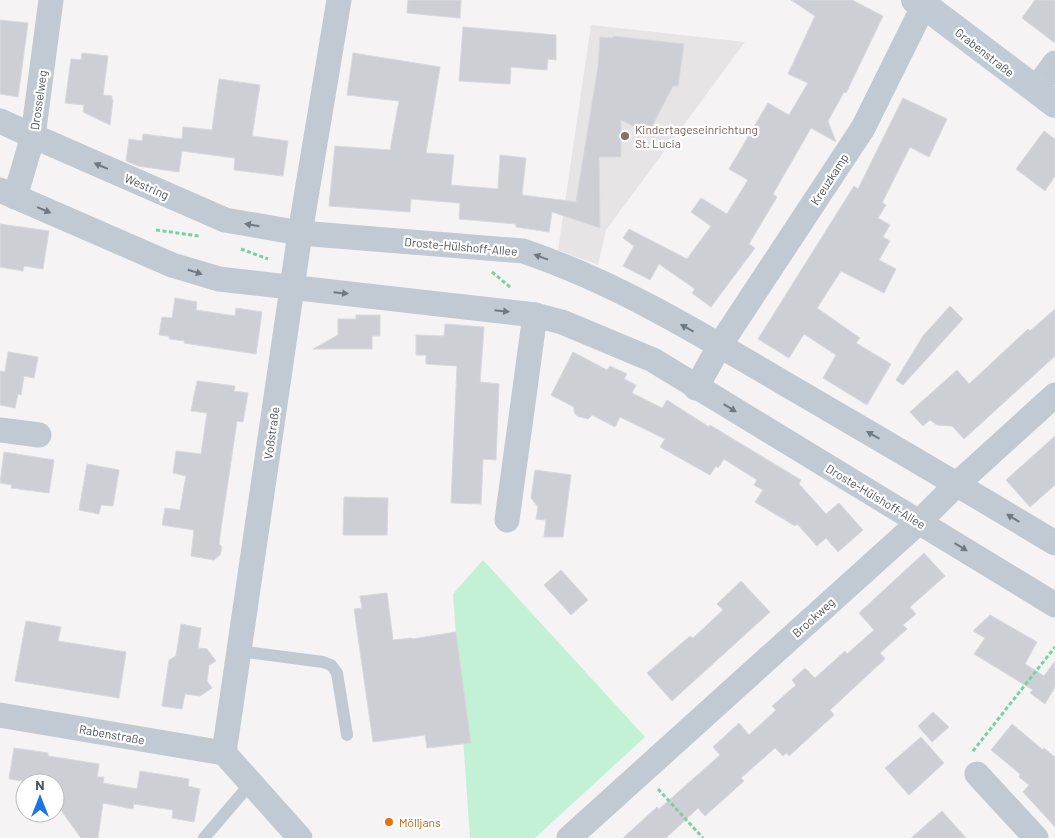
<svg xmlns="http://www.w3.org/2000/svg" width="1055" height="838" font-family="Barlow,sans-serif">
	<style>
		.education { fill: #e6e4e5 }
		.green { fill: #c3f1d5 }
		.building { fill: #cdcfd5; stroke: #d7d9de }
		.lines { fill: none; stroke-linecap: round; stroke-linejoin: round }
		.path { stroke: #7ad0a6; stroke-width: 3; stroke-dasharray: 4 2.5; stroke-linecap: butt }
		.lane { stroke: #c1cad2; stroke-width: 12 }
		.street { stroke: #c1cad2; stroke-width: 25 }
		.secondary { stroke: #c1cbd6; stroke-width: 28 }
		.oneway { fill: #6e7983 }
		.education-dot { fill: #8d6e63; stroke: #fff; stroke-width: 2 }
		.food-dot { fill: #e8710a; stroke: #fff; stroke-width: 2 }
		.labels { text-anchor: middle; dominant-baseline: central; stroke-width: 4.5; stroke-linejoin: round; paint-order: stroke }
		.street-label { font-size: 12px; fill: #4a5661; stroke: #fff }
		.education-label { font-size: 12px; fill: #785e54; stroke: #fff; text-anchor: start }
		.food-label { font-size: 12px; fill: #c56008; stroke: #fff; text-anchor: start }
	</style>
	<rect width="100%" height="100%" fill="#f5f3f3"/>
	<path class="education" d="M591,25l154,17 -139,188 -8,35 -40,-15z"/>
	<path class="green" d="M483,560l162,177 -110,101h-65l-17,-244z"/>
	<g class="building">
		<path d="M408,0h53l-1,18 -53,-5z"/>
		<path d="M791,0h61l31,16 -37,77 -2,-1 -16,29 8,21 -25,-14 -38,66 4,3 -28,47 6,4 -44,59 -19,-14 3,-4 -36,-25 -9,16 -27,-14 11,-20 -11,-8 6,-9 58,30 24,-33 -20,-14 10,-14 26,16 21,-34 -19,-11 39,-66 21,12 19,-32 -20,-9 27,-58z"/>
		<path d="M1035,0h20v43l-33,-25z"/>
		<path d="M0,20l28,3 -10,74 -18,-3z"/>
		<path d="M463,27l93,8v25l-8,-1 -1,11 -36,-3 -1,17 -51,-3z"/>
		<path d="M613,36l71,8 -6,42h-5l-25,48 -27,-14v37h-22l1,71 -48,-16 -3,20 -33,-5v-3l-57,-5 1,-16 -49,-4 -1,13 -81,-6 6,-60 55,4 9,-49 -52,-6 6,-42 87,14 -14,86 28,2 -3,30 47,4 2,-34 26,3 -4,37 54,7 22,-136 2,-29 13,1z"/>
		<path d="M82,53l26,3 -5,39 9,1v4h1l-3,25 -27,-13 1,-7 -19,-2 6,-44 10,1z"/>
		<path d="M219,79l41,6 -8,51 36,5 -5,35 -49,-6 1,-12 -53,-7 -3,21 -41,-6 -12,-5 3,-22 13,2 1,-7 39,5 1,-12 29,3z"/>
		<path d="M903,98l44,21 -18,38 -19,-10 -28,56 4,2 -8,13 12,7 -7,12 7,4 -11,19 17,9 -12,24 -43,-22 -24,37 43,30 -4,5 35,21 -24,41 -44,-27 13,-23 -32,-21 -15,24 -31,-19 96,-153 4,3z"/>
		<path d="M1044,131l11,8v37l-10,15 -29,-22z"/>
		<path d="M0,224l49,7 -6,38 -19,-3 -1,5 -23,-4z"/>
		<path d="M175,298l22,4 -1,8 39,6 1,-8 26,4 -6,42 -72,-11 1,-2 -16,-2v-3l-10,-1 3,-18 10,1z"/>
		<path d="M950,306l13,13 -60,66 -7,-5 27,-44z"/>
		<path d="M1055,309v47l-91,83 -12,-13 -15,-1 -7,-5 -7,6 -13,-14 47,-42 12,14 59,-55 2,2z"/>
		<path d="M356,315h24v21h-8v13h-59l25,-14v-16h18z"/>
		<path d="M445,324l39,3 -4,55 19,2 -3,76 -13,-1 -2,45 -30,-1 6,-137 -31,-2v-9h-10v-20l28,1z"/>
		<path d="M8,352l30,5 -4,21 -10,-2 -3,19 -3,-1 -3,14 -15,-3v-34l5,1z"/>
		<path d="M573,352l34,18 3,-4 17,8 -3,5 12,6 -4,8 30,15 5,-8 42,27 1,-2 91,55 -2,4 27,30 13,-11 24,27 -25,22 -12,-14 -9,8 -20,-22 -2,2 -40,-24 8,-12 -9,-5 3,-5 -33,-21 -6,9 -2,-2 -6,9 -50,-28 5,-8 -45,-22 -5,10 -23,-12 -4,4 -11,-3 -3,-4v-5l-23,-12z"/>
		<path d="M197,381l38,5 -1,5 14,2 -5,29 -6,-1 -16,108 -2,15 3,3 -2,8 -6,5 -23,-4 3,-26 -32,-5 3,-17 15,2 6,-34 -13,-3 3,-22 25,3 6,-41 -16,-2z"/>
		<path d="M1055,436v49l-25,22 -24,-27z"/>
		<path d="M4,452l50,8 -5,33 -38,-5 1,-3 -12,-2z"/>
		<path d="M87,464l32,6 -6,36 -12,-1 -2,9 -20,-4z"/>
		<path d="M535,470l36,5 -8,62h-19l2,-17 -10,-1 2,-12 -7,-9z"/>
		<path d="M344,497l44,1 -1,37h-44z"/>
		<path d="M924,553l21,23 -35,31 6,7 -13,11 4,4 -27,24 5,6 -55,51 4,5 -45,41 -2,-3 -4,3 -8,-8 -34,30 3,3 -39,35 -7,-8 -32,30h-43l34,-31 2,2 61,-54 -7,-8 26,-24 10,12 27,-25 -4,-4 24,-21 -4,-5 13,-12 10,10 30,-27 2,3 27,-24 -15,-17z"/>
		<path d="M561,570l27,30 -17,15 -27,-30z"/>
		<path d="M741,581l29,31 -98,89 -25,-28 43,-37 3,2 30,-28 -6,-6z"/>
		<path d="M387,593l6,47 19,-2v1l44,-7 15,111 -44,5 -2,-13 -52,7 -19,-133 8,-1 -2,-12z"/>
		<path d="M990,615l47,27 -12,22 19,12 11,-15v26l-10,17 -15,-11 3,-3 -59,-36 11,-16 -12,-7z"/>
		<path d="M26,621l35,6 -3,14 68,11 -7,46 -104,-17z"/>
		<path d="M181,624l20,4 -3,20 9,1 9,12 -7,4 -2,16 5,7 -12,8 -15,-2 -3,15 -20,-3 7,-46 7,-4z"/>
		<path d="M933,712l16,15 -17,15 -14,-16z"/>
		<path d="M1012,724l31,26 1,-2 11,9v70l-32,-35 6,-7 -10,-8 1,-3 -29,-24z"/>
		<path d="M921,737l23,26 -35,32 -24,-27z"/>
		<path d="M14,748l34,5v3l51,8 -2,13h7l-1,6 34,6 3,-18 49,8 -1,7 12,3 -6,33 -22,-4 1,-8 -39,-6v-2l-1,7 -30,-6 -5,35h-17l-26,-36v-19h-19l-27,-4z"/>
		<path d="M942,811l24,27h-55z"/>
	</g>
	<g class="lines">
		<g class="path">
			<path d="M156,230l43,6"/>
			<path d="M241,249l27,10"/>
			<path d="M492,272l18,15"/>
			<path d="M973,751l82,-104"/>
			<path d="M658,789l45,49"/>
		</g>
		<g class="lane">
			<path d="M239,651l84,11 8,3 6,8 10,62"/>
			<path d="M204,838l47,-55"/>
		</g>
		<g class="street">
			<path d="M1035,90l20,-27"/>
			<path d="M0,121l33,15 192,84 75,13 223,18c92,31 176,82 259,131 91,53 182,106 273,161"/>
			<path d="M0,190l172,75 47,14 316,36 27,7 91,38 402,245"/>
			<path d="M15,197l18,-61 18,-136"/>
			<path d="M696,388l24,-43 143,-217 61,-123"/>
			<path d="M0,430l39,5"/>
			<path d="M507,520l28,-205"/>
			<path d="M0,715l224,38"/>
			<path d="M224,753l76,-520 39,-233"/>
			<path d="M224,753l76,85"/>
			<path d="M977,774l59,64"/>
			<path d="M569,838l350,-316 38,-38 98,-89"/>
		</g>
		<path class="secondary" d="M915,0l9,5 131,99"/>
	</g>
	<defs><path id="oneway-solid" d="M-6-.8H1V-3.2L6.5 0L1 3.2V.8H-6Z" transform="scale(1.25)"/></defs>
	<g class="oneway">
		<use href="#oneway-solid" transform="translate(101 166) rotate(-157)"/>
		<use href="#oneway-solid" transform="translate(44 210) rotate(23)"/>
		<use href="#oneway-solid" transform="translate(252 225) rotate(-170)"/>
		<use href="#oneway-solid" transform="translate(541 257) rotate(-160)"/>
		<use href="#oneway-solid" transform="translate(195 272) rotate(17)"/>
		<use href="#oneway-solid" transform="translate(341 293) rotate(6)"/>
		<use href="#oneway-solid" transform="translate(502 311) rotate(6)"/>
		<use href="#oneway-solid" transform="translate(687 328) rotate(-151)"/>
		<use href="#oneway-solid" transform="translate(730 408) rotate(31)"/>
		<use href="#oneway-solid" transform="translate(873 435) rotate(-150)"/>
		<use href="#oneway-solid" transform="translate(1013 518) rotate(-149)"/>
		<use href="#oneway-solid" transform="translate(961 547) rotate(31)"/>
	</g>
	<circle class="education-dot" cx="625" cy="136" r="5"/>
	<circle class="food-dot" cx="389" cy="822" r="5"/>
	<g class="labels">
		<g class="street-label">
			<text transform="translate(985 52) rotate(38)">Grabenstraße</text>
			<text transform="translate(38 100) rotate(-82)">Drosselweg</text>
			<text transform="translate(829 179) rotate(-57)">Kreuzkamp</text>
			<text transform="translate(147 186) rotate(23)">Westring</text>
			<text transform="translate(461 246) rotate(5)">Droste-Hülshoff-Allee</text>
			<text transform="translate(271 433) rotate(-82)">Voßstraße</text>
			<text transform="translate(876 496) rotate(31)">Droste-Hülshoff-Allee</text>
			<text transform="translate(813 617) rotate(-42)">Brookweg</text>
			<text transform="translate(112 734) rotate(10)">Rabenstraße</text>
		</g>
		<g class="education-label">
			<text x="635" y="129">Kindertageseinrichtung<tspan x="635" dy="14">St. Lucia</tspan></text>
		</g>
		<g class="food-label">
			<text x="399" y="822">Mölljans</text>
		</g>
	</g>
	<g transform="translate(40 798)"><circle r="24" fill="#ffffff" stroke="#b7bbc0"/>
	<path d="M0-4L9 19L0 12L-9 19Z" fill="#1a73e8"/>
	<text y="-8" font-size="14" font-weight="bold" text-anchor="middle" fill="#4a5661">N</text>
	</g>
</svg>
